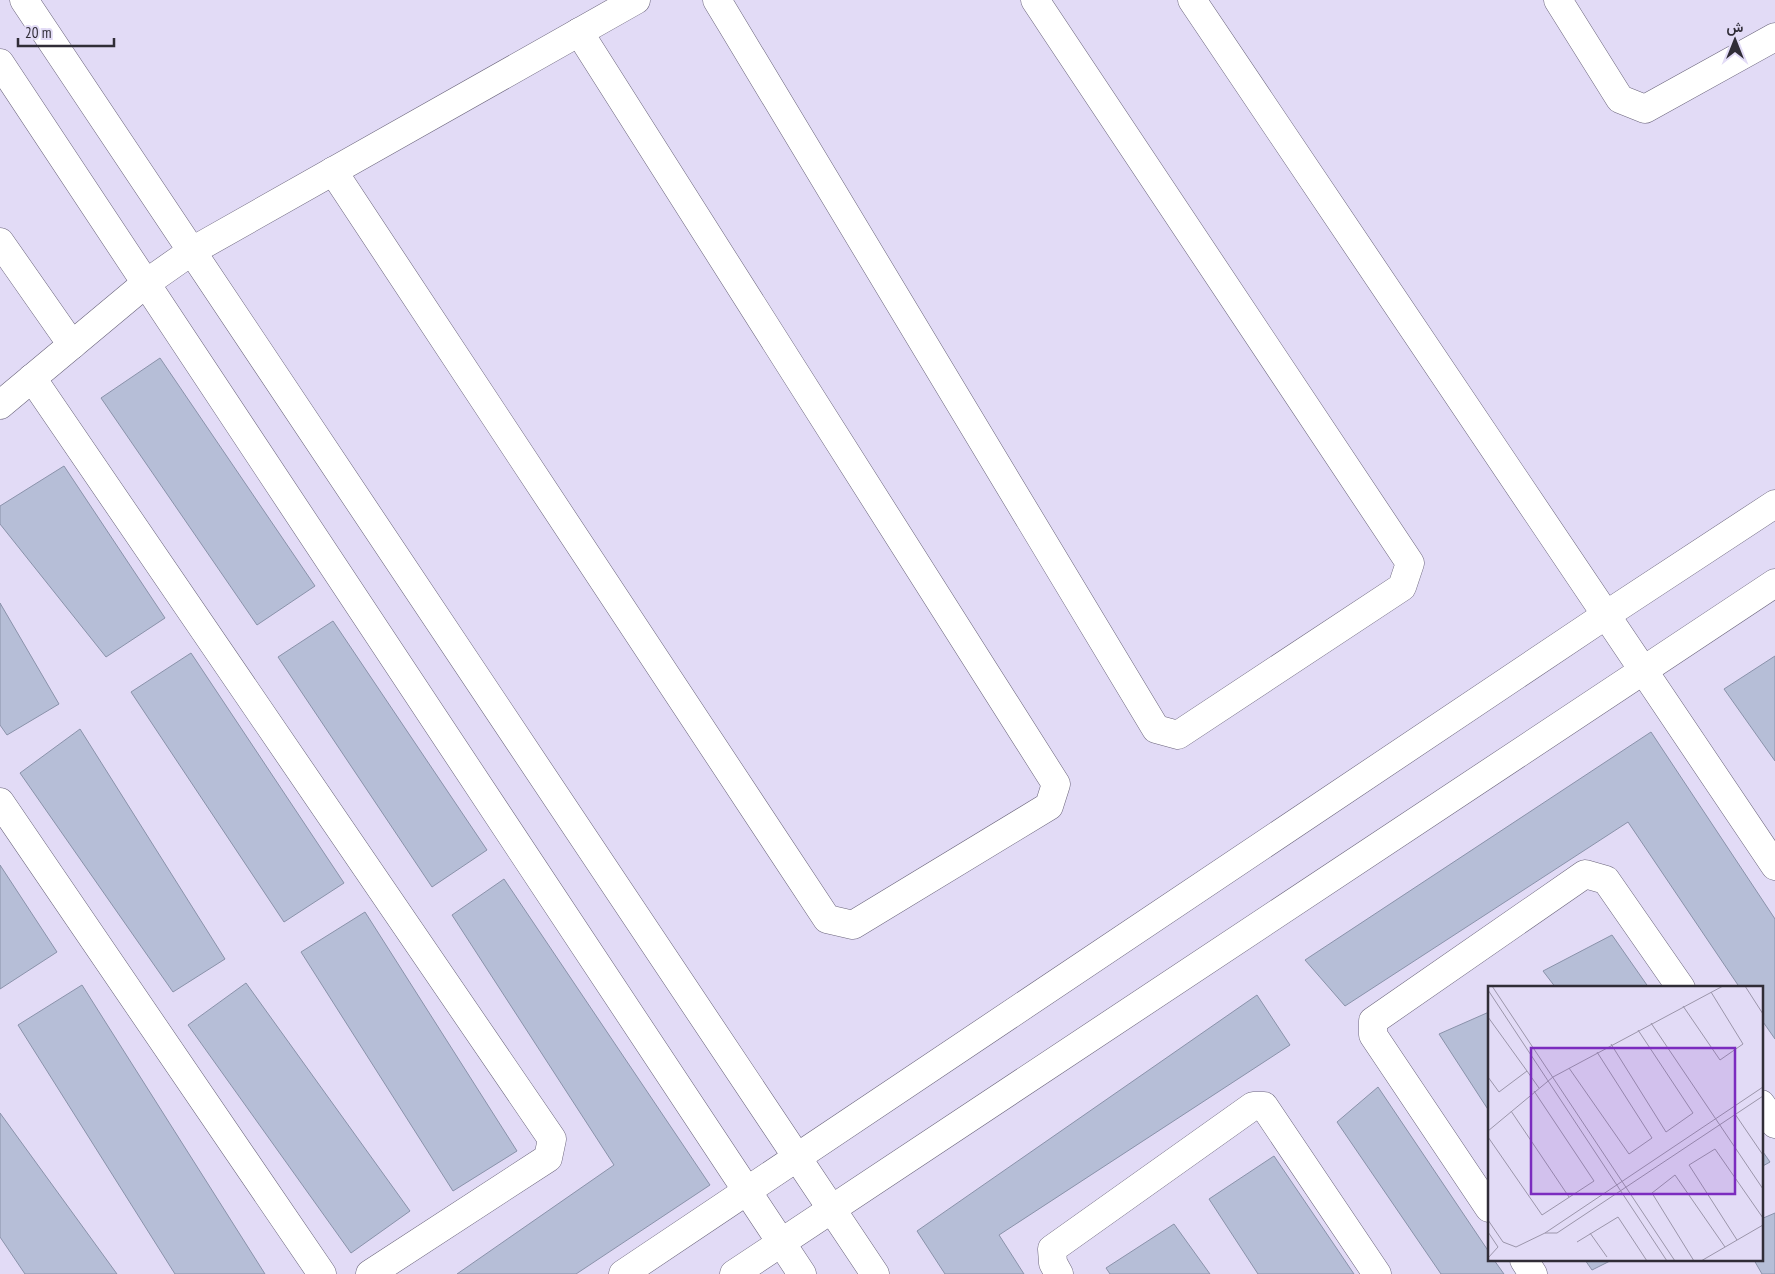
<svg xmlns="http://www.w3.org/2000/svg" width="1775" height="1274" font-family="'PT Sans Narrow',Vazirmatn,sans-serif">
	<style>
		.building { fill: #b6bed7; stroke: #8a92aa }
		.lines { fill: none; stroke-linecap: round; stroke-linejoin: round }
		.minor-casing { stroke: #6a647b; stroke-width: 29 }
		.minor { stroke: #fff; stroke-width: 28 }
		.inset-road { fill: none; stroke: #9b95aa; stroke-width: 1 }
		.view { fill: #7b2cbf; fill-opacity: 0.15; stroke: #7b2cbf; stroke-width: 2.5 }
		.inset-edge { fill: none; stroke: #302d37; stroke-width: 2.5 }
	</style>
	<rect width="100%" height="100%" fill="#e2dbf6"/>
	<g class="building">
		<path d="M160,358l155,228 -58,39 -156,-227z"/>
		<path d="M64,466l101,152 -59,39 -106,-133v-18z"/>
		<path d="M0,603l59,101 -52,31 -7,-10z"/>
		<path d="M333,621l154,229 -55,37 -154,-230z"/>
		<path d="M191,653l153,230 -60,39 -153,-230z"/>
		<path d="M1775,656v105l-51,-72z"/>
		<path d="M80,729l145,230 -52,33 -153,-219z"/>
		<path d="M1651,732l124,187v120l-14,-20v-31h-21l-112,-166 -283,184 -40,-46z"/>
		<path d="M0,865l57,87 -57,37z"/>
		<path d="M504,879l206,306 -134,89h-119l157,-109 -162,-250z"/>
		<path d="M365,912l152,239 -64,40 -152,-239z"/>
		<path d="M1612,935l37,53h-93l-13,-17z"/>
		<path d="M246,983l164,228 -59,42 -163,-228z"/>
		<path d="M82,985l183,289h-90l-157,-249z"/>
		<path d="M1257,995l33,50 -291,190 25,39h-79l-28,-43z"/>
		<path d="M1489,1012v99l-50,-77z"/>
		<path d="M1378,1087l111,165v8h5l10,14h-63l-104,-152z"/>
		<path d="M0,1113l117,161h-92l-25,-37z"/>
		<path d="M1761,1149l9,13 -9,5z"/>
		<path d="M1274,1156l80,118h-96l-49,-75z"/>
		<path d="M1775,1213v61h-13l-8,-14h7v-41z"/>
		<path d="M1174,1224l36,50h-100l-4,-6z"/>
		<path d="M1585,1260h27l-20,10z"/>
	</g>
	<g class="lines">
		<g class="minor-casing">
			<g id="minor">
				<path d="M24,0l851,1274"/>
				<path d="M717,0l439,729 22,6 224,-148 8,-24 -375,-563"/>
				<path d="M1192,0l583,866"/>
				<path d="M1558,0l62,99 25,10 130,-72"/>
				<path d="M0,63l802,1211"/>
				<path d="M333,171l494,748 26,6 196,-119 7,-22 -477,-752"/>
				<path d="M0,242l72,103"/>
				<path d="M32,378l520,761 -4,19 -178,116"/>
				<path d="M0,405l145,-121 47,-33 444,-251"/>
				<path d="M0,802l322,472"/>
				<path d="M1761,1104l14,20"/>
				<path d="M1489,1208l-116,-173v-14l212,-147 21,6 75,108"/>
				<path d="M1524,1260l9,14"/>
				<path d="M623,1274l983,-659 169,-111"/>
				<path d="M734,1274l1041,-691"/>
				<path d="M1059,1274l-6,-11 -1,-14 201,-143h11l113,168"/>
			</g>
		</g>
		<use href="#minor" class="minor"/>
	</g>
	<g transform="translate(1488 986)">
		<rect width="275" height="275" fill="#e2dbf6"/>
		<path class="inset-road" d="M4,0l183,275M257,0l18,28M0,4l179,271M195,20l37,54 23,-16 -32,-52M0,31l39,54M163,37l112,166M123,58l55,88 27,-19 -55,-83M81,82l60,86 23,-16 -55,-86M0,91l11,15 28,-21 12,17M23,125l58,86M247,128l28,41M0,145l65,-54 170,-91M0,151l54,78 52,-34 -60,-90M0,234l15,22 13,5 29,-14 218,-146M0,246l10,15 -10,11M57,247h12l206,-137M102,247l17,24M249,254l-48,-75 26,-16 48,69M89,256l41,-25 29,44M206,275l-42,-68 23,-18 50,72M213,275l62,-36"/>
		<path class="view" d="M43,62h204v146h-204z"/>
		<rect width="275" height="275" class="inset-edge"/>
	</g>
	<g transform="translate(1735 40)" stroke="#e2dbf6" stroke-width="4" paint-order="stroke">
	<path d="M0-4L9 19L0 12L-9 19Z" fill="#302d37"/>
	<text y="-8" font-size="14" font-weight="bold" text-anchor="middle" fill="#302d37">ش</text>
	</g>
	<path d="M18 38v8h96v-8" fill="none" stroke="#302d37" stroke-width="2.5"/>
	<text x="25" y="38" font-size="15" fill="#302d37" stroke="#e2dbf6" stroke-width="4" paint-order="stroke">20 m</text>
</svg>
